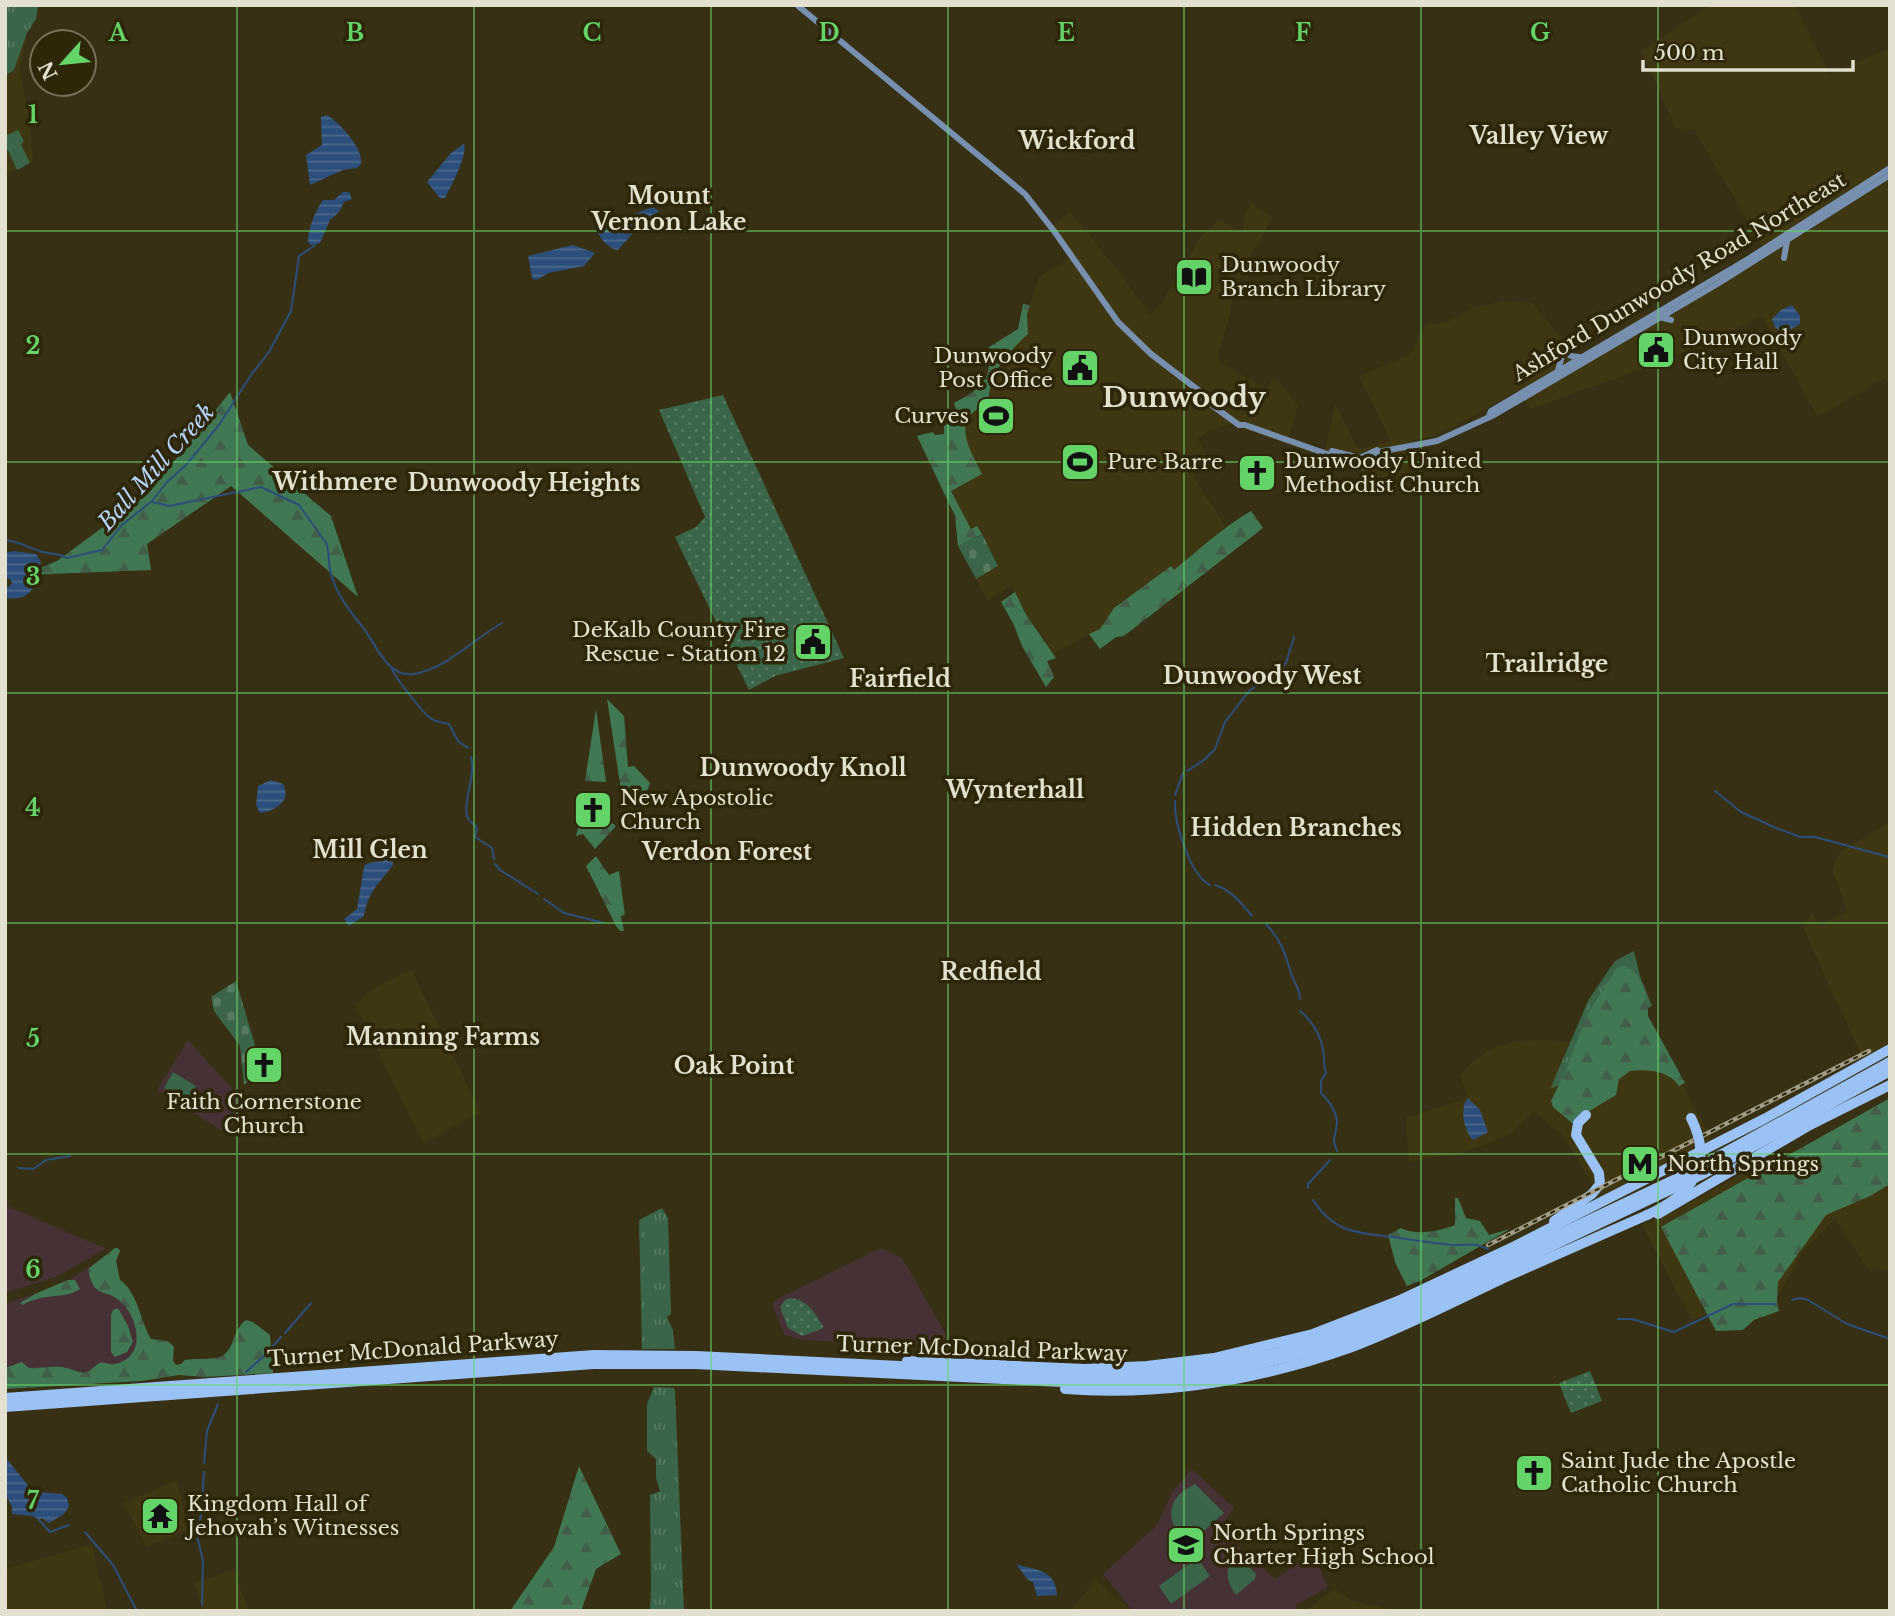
<svg xmlns="http://www.w3.org/2000/svg" width="1895" height="1616" font-family="'Libre Baskerville',serif">
	<style>
		.built { fill: #3f3712 }
		.education { fill: #463135 }
		.grass { fill: url(#grass-tufts) }
		.forest { fill: url(#forest-firs) }
		.cemetery { fill: url(#cemetery-stones) }
		.park { fill: url(#park-dots) }
		.pitch { fill: #3a6548 }
		.water { fill: url(#water-rules) }
		.lines { fill: none; stroke-linecap: round; stroke-linejoin: round }
		.stream { stroke: #2b4f7a; stroke-width: 2 }
		.secondary { stroke: #7790b0; stroke-width: 6 }
		.motorway { stroke: #9bc2f4; stroke-width: 10 }
		.rail-casing { stroke: #a29d88; stroke-width: 4.5 }
		.rail { stroke: #2d2609; stroke-width: 2; stroke-dasharray: 5; stroke-linecap: butt }
		.motorway-bridge { stroke: #9bc2f4; stroke-width: 10 }
		.grid { fill: none; stroke: #64d468; stroke-width: 2; stroke-opacity: 0.55 }
		.labels { text-anchor: middle; dominant-baseline: central; stroke-width: 7; stroke-linejoin: round; paint-order: stroke }
		.poi-label { font-size: 21px; fill: #e4e0cf; stroke: #2d2609; text-anchor: start }
		.street-label { font-size: 21px; fill: #e4e0cf; stroke: #2d2609 }
		.neighbourhood-label { font-size: 23px; font-weight: bold; fill: #e4e0cf; stroke: #2d2609 }
		.water-label { font-size: 23px; font-style: italic; fill: #b3d5fe; stroke: #2d2609 }
		.district-label { font-size: 28px; font-weight: bold; fill: #e4e0cf; stroke: #2d2609 }
		.grid-label { font-size: 23px; text-anchor: middle; font-weight: bold; fill: #64d468; stroke: #2d2609; stroke-width: 7; stroke-linejoin: round; paint-order: stroke }
	</style>
	<defs>
		<pattern id="grass-tufts" width="24" height="20" patternUnits="userSpaceOnUse" patternTransform="scale(1.75)"><rect width="24" height="20" fill="#3a6548"/><path d="M3 7l-1-3M5 7V3M7 7l1-3M15 17l-1-3M17 17v-4M19 17l1-3" fill="none" stroke="#567b61"/></pattern>
		<pattern id="forest-firs" width="22" height="20" patternUnits="userSpaceOnUse" patternTransform="scale(1.75)"><rect width="22" height="20" fill="#407853"/><path d="M5 1l3.5 6h-7zM16 11l3.5 6h-7z" fill="#425e48"/></pattern>
		<pattern id="cemetery-stones" width="16" height="16" patternUnits="userSpaceOnUse" patternTransform="scale(1.75)"><rect width="16" height="16" fill="#3a6548"/><path d="M2 7V4a2 2 0 0 1 4 0v3zM10 15v-3a2 2 0 0 1 4 0v3z" fill="#567b61"/></pattern>
		<pattern id="park-dots" width="8" height="8" patternUnits="userSpaceOnUse" patternTransform="scale(1.75)"><rect width="8" height="8" fill="#3a6548"/><path d="M2 2h.1M6 6h.1" fill="none" stroke="#567b61" stroke-width="1.8" stroke-linecap="round"/></pattern>
		<pattern id="water-rules" width="6" height="5" patternUnits="userSpaceOnUse" patternTransform="scale(1.75)"><rect width="6" height="5" fill="#2b4f7a"/><path d="M0 2.5h6" fill="none" stroke="#4a688c"/></pattern>
	</defs>
	<rect width="100%" height="100%" fill="#373014"/>
	<g class="built">
		<path d="M1711,5h84l35,69 60,-26v335l-6,-4 -66,38 -56,-100 -53,25 -27,10 -32,14 -119,43 -14,-18 -54,31 -25,12 -26,7 1,13 -5,27 -13,-7 -6,7 -158,-57 -20,6 -13,9 12,23 -18,12 33,52 -14,15 -37,29 -3,-3 -57,41 -14,21 -46,24 -29,-41 -14,-27 -23,16 -12,-22 22,-14 -20,-39 -7,3 -20,-39 31,-16 -17,-33v-15l44,-75 19,-17 -1,-20 12,-37 34,-21 -20,-31 17,-13 42,51 38,51 10,-8 41,-70 19,-16 23,13 1,-18 8,-12 21,15 -21,35 -20,42 -2,19 -12,41 2,8 46,25 8,-10 5,4 19,23 -9,32 36,14 10,-47 23,45 33,-7 -32,-66 51,-22 17,-30 18,-1 31,-16 28,-6 28,2 47,55 66,-44 18,-2 100,-65 -69,-117 -18,-2 -35,-77z"/>
		<path d="M27,33l-7,37 10,55 3,37 -28,12v-98l9,-6z"/>
		<path d="M1890,822v222l-27,15 -59,-129 8,-18 8,14 27,-15 -15,-42 8,-17z"/>
		<path d="M411,969l70,144 -58,30 -68,-138 18,-16z"/>
		<path d="M1546,1040l23,2 -18,46 107,-46 54,97 -67,38 -45,21 -36,-62 -31,-25 -23,23 -26,11 -28,9 -47,8 -3,-44 62,-20 -8,-23 15,-16 22,-13 22,-5z"/>
		<path d="M1770,1158l120,26v86l-23,-2 -32,-50 -33,35 -23,41 -88,25 -49,-94 35,-15z"/>
		<path d="M177,1480l11,50 -41,17 -23,-44z"/>
		<path d="M92,1544l15,67h-102v-42z"/>
		<path d="M234,1569l14,42h-45l-9,-28z"/>
		<path d="M1095,1580l28,23 7,8h-59z"/>
		<path d="M1335,1589l17,12 48,10h-95z"/>
	</g>
	<g class="education">
		<path d="M188,1040l57,63 -18,31 -70,-44z"/>
		<path d="M5,1205l92,40 9,3 -48,28 -53,17z"/>
		<path d="M881,1248l21,10 42,73 2,6 -3,5 -6,2 -15,1 -120,-5 -17,-5 -12,-28v-4l6,-5z"/>
		<path d="M102,1258l40,77 -4,15 -10,13 -24,12h-99v-71l58,-20z"/>
		<path d="M1192,1469l42,39 -15,21 56,50 38,-25 15,33 -33,19 3,5h-165l-30,-37 52,-47 5,-8 12,-27z"/>
	</g>
	<g class="grass">
		<path d="M5,5h33l-2,14 -9,14 -13,37 -9,6z"/>
		<path d="M1634,951l6,25 12,30 -11,5 17,31 -108,47 39,-90 26,-38z"/>
		<path d="M662,1208l6,10 3,96 -4,3 6,13 2,19h-33l-3,-129z"/>
		<path d="M654,1387l20,1 1,3 9,220h-34l1,-24 -1,-92 10,-4 -4,-13v-19l-9,-8v-47z"/>
	</g>
	<g class="forest">
		<path d="M1023,304l7,1 -3,9 1,20c-19,17 -41,42 -39,69 -39,15 -21,44 -7,71l-31,17 20,38 6,-3 5,8 -24,12 -3,-30 -38,-80 16,-4 2,3 9,-1v-8l7,-4 6,-9 -3,-10c27,-14 39,-24 35,-56l29,-18z"/>
		<path d="M230,392l18,53 83,71 27,81 -127,-111 -84,58 4,26 -128,5 34,-14 91,-67z"/>
		<path d="M1251,511l12,17 -139,108 -8,1 -16,12 -11,-15 11,-5 14,-21 57,-42 3,4c26,-21 49,-43 77,-59z"/>
		<path d="M1015,592l10,21 31,45 -9,3 7,16 -8,10 -24,-41 -8,-21 -13,-23z"/>
		<path d="M607,699l17,17 4,51 6,-1 16,17 -2,6 -12,11 -12,-10h-3z"/>
		<path d="M596,709l10,73 -21,-1z"/>
		<path d="M581,817c12,5 25,0 35,9l-21,23 -12,-15 -7,2z"/>
		<path d="M596,856l13,19 10,-4 6,44 -4,1 3,15h-4l-4,-5 -30,-60z"/>
		<path d="M1624,966c19,7 25,33 24,50l37,67 -6,3c-10,-15 -31,-17 -49,-15l-11,8 -3,16 -33,20 -8,8h-3l-19,-16 -2,-6 14,-29 23,-59 29,-45z"/>
		<path d="M1890,1098v86l-20,12 -44,19 -48,67 -1,19 2,10 -25,9 -11,10 -27,1 -55,-104z"/>
		<path d="M1455,1198h3l8,20 14,3 9,14 21,-6 -90,52 -13,5 -11,-21 -8,-30 13,-7c15,8 39,3 54,-3z"/>
		<path d="M115,1248h3l2,3 -4,10 4,19c17,11 21,42 31,59l17,2 6,6 -1,14 3,4 5,-1 4,-4c10,-2 25,0 35,-3 15,-6 12,-27 26,-37l7,2 17,13 3,38 -69,4 -25,-2 -38,6 -136,8v-21l17,-6 7,6c12,1 25,-3 37,0 8,1 12,6 21,4 5,-2 8,-7 13,-9 5,-2 10,3 15,1 30,-6 25,-42 8,-60 -16,-18 -29,-2 -35,-35z"/>
		<path d="M68,1280h7l5,9c-16,11 -37,3 -57,16l-3,-2 17,-10z"/>
		<path d="M118,1308l10,18 5,16 -6,10 -12,5 -4,-5v-37l2,-5z"/>
		<path d="M579,1466l42,88 -25,15 -15,42h-71l44,-64z"/>
	</g>
	<g class="cemetery">
		<path d="M982,534l16,32 -22,13 -18,-33z"/>
		<path d="M236,981l19,64 2,26 -13,14 -4,-39 -26,-35 -3,-14z"/>
	</g>
	<g class="park">
		<path d="M723,395l121,263 -69,18 -26,14 -74,-153 21,-10 9,-10 -46,-107z"/>
		<path d="M791,1298c17,2 24,15 32,28l-1,3 -20,7 -14,-8 -8,-21 5,-7z"/>
		<path d="M1590,1371l12,30 -31,12 -12,-30z"/>
	</g>
	<g class="pitch">
		<path d="M18,130l6,11 -3,3 9,19 -13,7 -9,-20h-3v-14z"/>
		<path d="M173,1072l23,14 -9,16 -23,-14z"/>
		<path d="M1195,1484l29,29 -34,30c-26,-18 -26,-45 5,-59z"/>
		<path d="M1238,1556l18,18 -1,5 -19,16c-10,-14 -13,-28 2,-39z"/>
		<path d="M1197,1558l13,18 -39,28 -12,-18z"/>
	</g>
	<g class="water">
		<path d="M327,115c13,8 37,34 34,49l-4,4 -14,2 -33,15 -4,-30 16,-10 -1,-25v-3z"/>
		<path d="M464,144c4,11 -13,42 -19,54h-5l-13,-16 24,-29z"/>
		<path d="M343,192h6l3,7 -8,3 -5,10 -9,8 -10,23 -9,2 -3,-3c0,-13 7,-31 15,-42h11z"/>
		<path d="M653,207l6,4 -20,15 -21,24c-9,-1 -20,-13 -21,-21l7,-4z"/>
		<path d="M573,245l22,8 -11,13 -35,7 -13,7 -4,-2 -4,-22z"/>
		<path d="M1792,305l8,11v8l-17,10 -8,-7 -3,-8 9,-9z"/>
		<path d="M14,551l22,3 5,8c-7,23 -6,39 -36,36v-12l4,1 3,-4 -2,-4 -5,-1v-25z"/>
		<path d="M271,780l12,4c9,16 -7,27 -23,29l-4,-8 2,-19z"/>
		<path d="M387,859l6,2v4c-14,19 -25,26 -29,51l-15,10 -5,-7 13,-10 7,-42 2,-3z"/>
		<path d="M1468,1098l12,12 8,22 -15,8c-9,-9 -14,-32 -5,-42z"/>
		<path d="M5,1457l26,32 5,3 26,2 5,4 2,8 -5,8 -15,9 -7,-5 -3,2 -6,-4 -21,-2v-7l-7,-14z"/>
		<path d="M1016,1564c20,7 39,4 41,31l-20,1 -4,-14 -5,-2z"/>
	</g>
	<g class="lines">
		<g class="stream">
			<path d="M153,502l16,4 92,-19 38,18 27,38c4,9 2,17 4,27 5,22 18,39 31,55 14,16 25,53 52,49 32,-4 62,-36 89,-51"/>
			<path d="M5,540c13,1 22,7 34,11 10,3 19,2 28,7l35,-8 20,-25 30,-24 15,-19 19,-17 33,-40 32,-50 18,-23 22,-41 8,-55 16,-11"/>
			<path d="M392,669c3,8 32,46 40,50 4,3 12,4 17,5l9,17 10,7"/>
			<path d="M471,757c6,18 -11,50 -2,63 2,3 6,4 8,8l-2,9 17,11 2,11"/>
			<path d="M1187,771l17,-11 11,-11 10,-27 24,-31 22,-14 15,-14 8,-26"/>
			<path d="M1715,791l26,21 35,16 24,9h15l74,20"/>
			<path d="M1175,795l8,-22"/>
			<path d="M1175,801c-1,22 15,74 35,84"/>
			<path d="M495,864l5,6 38,24"/>
			<path d="M1215,885c15,4 27,19 37,31"/>
			<path d="M544,899l20,14 40,10"/>
			<path d="M1266,924c15,16 19,29 25,49 3,9 9,16 9,26"/>
			<path d="M1300,1011c11,8 21,25 23,39 2,8 0,15 3,23l-5,8v12c8,8 16,19 16,30 -1,14 -6,13 0,28"/>
			<path d="M19,1168l14,1 13,-9 24,-4"/>
			<path d="M1308,1188v-4l22,-24"/>
			<path d="M1313,1200c21,33 45,33 80,37 20,3 39,6 59,8 18,1 18,-4 36,4"/>
			<path d="M1792,1300l8,-2 8,2 39,24 43,15"/>
			<path d="M1618,1319h14l42,13 59,-28h42"/>
			<path d="M285,1333l26,-30"/>
			<path d="M246,1372l17,-15 18,-20"/>
			<path d="M204,1463l3,-32 11,-27"/>
			<path d="M39,1520l11,12 19,-7"/>
			<path d="M85,1532l28,33 24,46"/>
			<path d="M202,1605l1,-44 -6,-25 5,-27 2,-37"/>
		</g>
		<g class="secondary">
			<path d="M797,5l228,189 29,37 64,91 33,32 51,39"/>
			<path d="M1784,258l3,-17"/>
			<path d="M1660,317l11,3"/>
			<path d="M1565,352l6,4 8,1"/>
			<path d="M1558,370l4,-14"/>
			<path d="M1198,392l4,6 37,27h6l122,43 11,-16 59,-11 57,-26 225,-132 171,-108"/>
			<path d="M1489,416l2,-5 257,-152 142,-91"/>
			<path d="M1332,451l28,7 17,-8"/>
		</g>
		<g class="motorway">
			<path d="M1658,1214l152,-89 80,-40"/>
			<path d="M1554,1221l38,-27 8,-10 -1,-11 -23,-38 2,-12 8,-8"/>
			<path d="M907,1361l178,8 62,-3 67,-8 99,-24 85,-33 117,-55 249,-127 126,-70"/>
			<path d="M1065,1389c97,7 195,-9 287,-42 53,-20 103,-46 154,-70 47,-21 94,-41 141,-62"/>
			<path d="M5,1398l589,-43 102,1 388,19 67,-1 76,-10 45,-10 59,-17 81,-33 270,-128 208,-114"/>
			<path d="M5,1407l589,-43h101l389,19 67,-1 78,-10 90,-23 73,-27 309,-147 189,-104"/>
		</g>
		<g class="rail-casing">
			<path id="rail" d="M1488,1245l381,-194"/>
		</g>
		<use href="#rail" class="rail"/>
		<path class="motorway-bridge" d="M1647,1215c44,-20 68,-49 44,-97"/>
	</g>
	<path class="grid" d="M237,5v1606M474,5v1606M711,5v1606M948,5v1606M1184,5v1606M1421,5v1606M1658,5v1606M5,231h1885M5,462h1885M5,693h1885M5,923h1885M5,1154h1885M5,1385h1885"/>
	<defs>
		<g id="library-square" transform="scale(2.0125)"><rect x="-9" y="-9" width="18" height="18" rx="4" fill="#64d468" stroke="#2d2609"/><path d="M-6-4Q-3-5.5-.7-3.5V5Q-3 3-6 4ZM6-4Q3-5.5 .7-3.5V5Q3 3 6 4Z" fill="#111"/></g>
		<g id="civic-square" transform="scale(2.0125)"><rect x="-9" y="-9" width="18" height="18" rx="4" fill="#64d468" stroke="#2d2609"/><path d="M-.6-6.5H3V-4.5H.6V-3L4-1V1h2V6H-6V1h2V-1L-.6-3ZM-1.2 2.5V6h2.4V2.5Z" fill="#111"/></g>
		<g id="stadium-square" transform="scale(2.0125)"><rect x="-9" y="-9" width="18" height="18" rx="4" fill="#64d468" stroke="#2d2609"/><path d="M0-5a6.5 5 0 1 0 0 10a6.5 5 0 1 0 0-10ZM-3.5-1.8h7v3.6h-7Z" fill="#111"/></g>
		<g id="church-square" transform="scale(2.0125)"><rect x="-9" y="-9" width="18" height="18" rx="4" fill="#64d468" stroke="#2d2609"/><path d="M-1.2-6h2.4v3.5h3.3v2.4h-3.3V6h-2.4V-.1h-3.3v-2.4h3.3Z" fill="#111"/></g>
		<g id="metro-square" transform="scale(2.0125)"><rect x="-9" y="-9" width="18" height="18" rx="4" fill="#64d468" stroke="#2d2609"/><path d="M-5.5 5V-5H-3L0 0L3-5H5.5V5H3V-.5L0 4L-3-.5V5Z" fill="#111"/></g>
		<g id="temple-square" transform="scale(2.0125)"><rect x="-9" y="-9" width="18" height="18" rx="4" fill="#64d468" stroke="#2d2609"/><path d="M0-6L5-2H3V0L6.5 2.5H4V6H1.5V3h-3V6H-4V2.5H-6.5L-3 0V-2H-5Z" fill="#111"/></g>
		<g id="school-square" transform="scale(2.0125)"><rect x="-9" y="-9" width="18" height="18" rx="4" fill="#64d468" stroke="#2d2609"/><path d="M0-5L7-2L0 1L-7-2ZM-4 1L0 2.5L4 1V4Q0 6-4 4Z" fill="#111"/></g>
	</defs>
	<g fill-rule="evenodd">
		<use href="#library-square" x="1194" y="277"/>
		<use href="#civic-square" x="1656" y="350"/>
		<use href="#civic-square" x="1080" y="368"/>
		<use href="#stadium-square" x="996" y="416"/>
		<use href="#stadium-square" x="1080" y="462"/>
		<use href="#church-square" x="1257" y="473"/>
		<use href="#civic-square" x="813" y="642"/>
		<use href="#church-square" x="593" y="810"/>
		<use href="#church-square" x="264" y="1065"/>
		<use href="#metro-square" x="1640" y="1164"/>
		<use href="#church-square" x="1534" y="1473"/>
		<use href="#temple-square" x="160" y="1516"/>
		<use href="#school-square" x="1186" y="1545"/>
	</g>
	<g class="labels">
		<g class="poi-label">
			<text x="1221" y="265">Dunwoody<tspan x="1221" dy="24">Branch Library</tspan></text>
			<text x="1683" y="338">Dunwoody<tspan x="1683" dy="24">City Hall</tspan></text>
			<text x="1053" y="356" text-anchor="end">Dunwoody<tspan x="1053" dy="24">Post Office</tspan></text>
			<text x="969" y="416" text-anchor="end">Curves</text>
			<text x="1284" y="461">Dunwoody United<tspan x="1284" dy="24">Methodist Church</tspan></text>
			<text x="1107" y="462">Pure Barre</text>
			<text x="786" y="630" text-anchor="end">DeKalb County Fire<tspan x="786" dy="24">Rescue - Station 12</tspan></text>
			<text x="620" y="798">New Apostolic<tspan x="620" dy="24">Church</tspan></text>
			<text x="264" y="1102" text-anchor="middle">Faith Cornerstone<tspan x="264" dy="24">Church</tspan></text>
			<text x="1667" y="1164">North Springs</text>
			<text x="1561" y="1461">Saint Jude the Apostle<tspan x="1561" dy="24">Catholic Church</tspan></text>
			<text x="187" y="1504">Kingdom Hall of<tspan x="187" dy="24">Jehovah’s Witnesses</tspan></text>
			<text x="1213" y="1533">North Springs<tspan x="1213" dy="24">Charter High School</tspan></text>
		</g>
		<g class="street-label">
			<text transform="translate(1679 277) rotate(-31)">Ashford Dunwoody Road Northeast</text>
			<text transform="translate(413 1349) rotate(-4)">Turner McDonald Parkway</text>
			<text transform="translate(982 1349) rotate(2)">Turner McDonald Parkway</text>
		</g>
		<g class="neighbourhood-label">
			<text x="1539" y="136">Valley View</text>
			<text x="1077" y="141">Wickford</text>
			<text x="669" y="196">Mount<tspan x="669" dy="26">Vernon Lake</tspan></text>
			<text x="335" y="482">Withmere</text>
			<text x="524" y="483">Dunwoody Heights</text>
			<text x="1547" y="664">Trailridge</text>
			<text x="1262" y="676">Dunwoody West</text>
			<text x="900" y="679">Fairfield</text>
			<text x="803" y="768">Dunwoody Knoll</text>
			<text x="1015" y="790">Wynterhall</text>
			<text x="1296" y="828">Hidden Branches</text>
			<text x="370" y="850">Mill Glen</text>
			<text x="727" y="852">Verdon Forest</text>
			<text x="991" y="972">Redfield</text>
			<text x="443" y="1037">Manning Farms</text>
			<text x="734" y="1066">Oak Point</text>
		</g>
		<g class="water-label">
			<text transform="translate(156 467) rotate(-48)">Ball Mill Creek</text>
		</g>
		<g class="district-label">
			<text x="1184" y="397">Dunwoody</text>
		</g>
	</g>
	<g class="grid-label">
		<text x="118" y="41">A</text>
		<text x="355" y="41">B</text>
		<text x="592" y="41">C</text>
		<text x="829" y="41">D</text>
		<text x="1066" y="41">E</text>
		<text x="1303" y="41">F</text>
		<text x="1540" y="41">G</text>
		<text x="33" y="123">1</text>
		<text x="33" y="354">2</text>
		<text x="33" y="585">3</text>
		<text x="33" y="816">4</text>
		<text x="33" y="1047">5</text>
		<text x="33" y="1278">6</text>
		<text x="33" y="1509">7</text>
	</g>
	<rect width="1895" height="1616" fill="none" stroke="#e4e0cf" stroke-width="14"/>
	<g transform="translate(63 63) rotate(243)"><circle r="33" fill="#2d2609" stroke="#767058" stroke-width="2"/>
	<path d="M0-5L12 26L0 18L-12 26Z" fill="#64d468"/>
	<text y="-10" font-size="19" font-weight="bold" text-anchor="middle" fill="#e4e0cf">N</text>
	</g>
	<path d="M1643 60v10h210v-10" fill="none" stroke="#e4e0cf" stroke-width="3.5"/>
	<text x="1654" y="60" font-size="21" fill="#e4e0cf" stroke="#2d2609" stroke-width="5" paint-order="stroke">500 m</text>
</svg>
